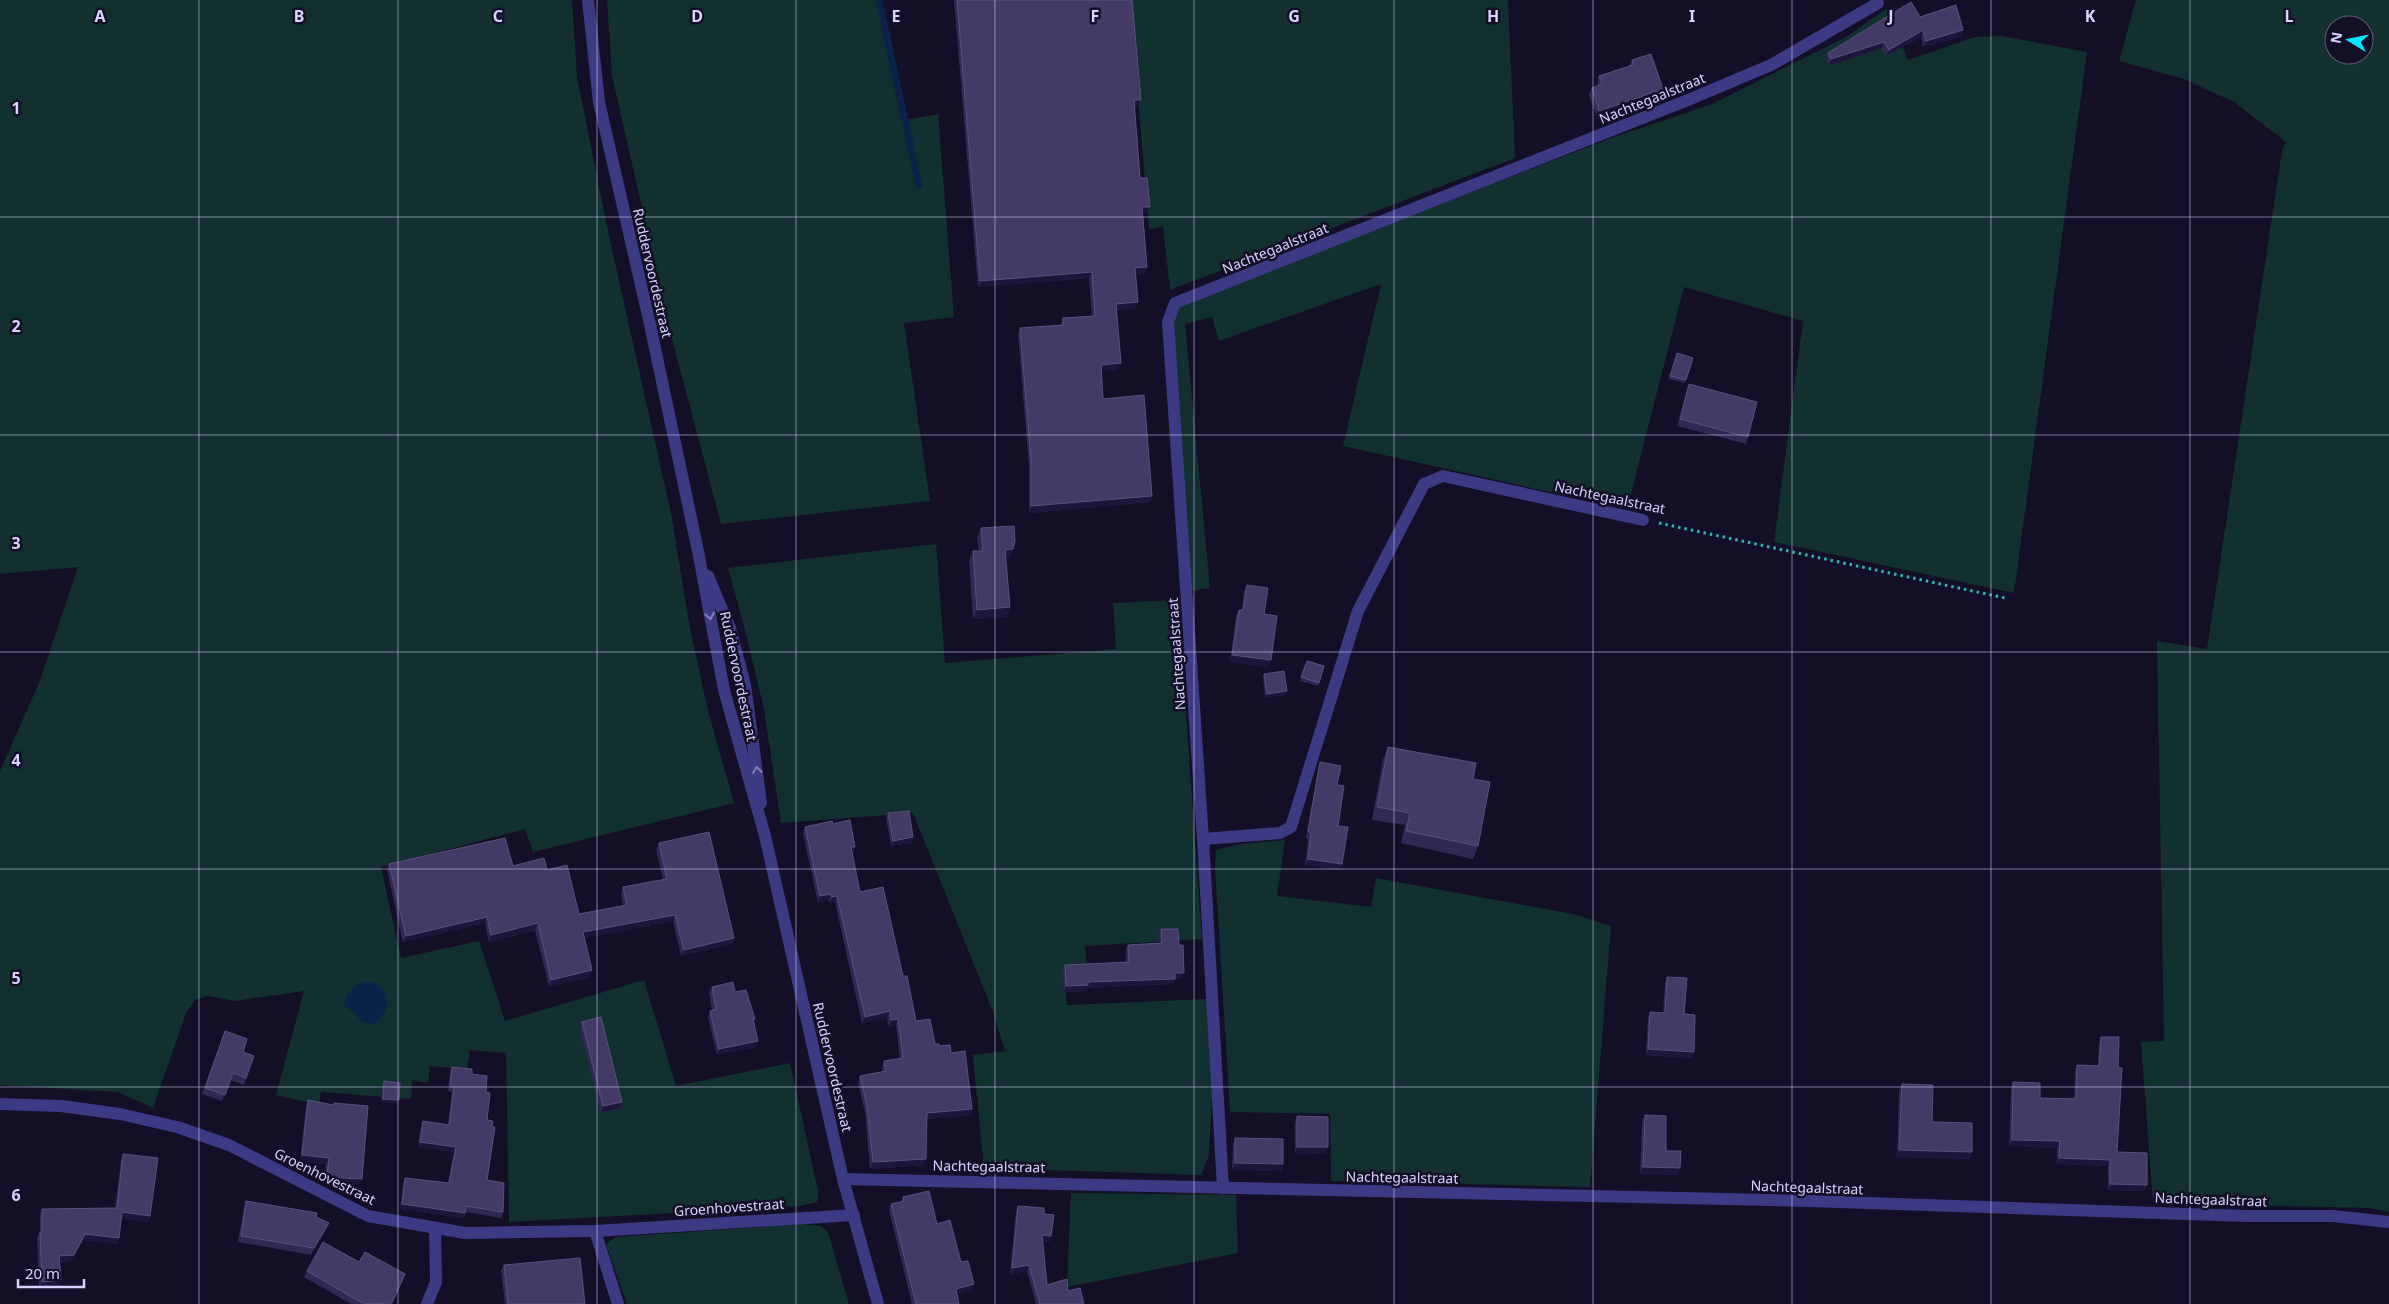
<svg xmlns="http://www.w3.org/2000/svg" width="2389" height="1304" font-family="'Noto Sans',sans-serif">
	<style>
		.green { fill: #12302f; fill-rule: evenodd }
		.water { fill: #0c2248 }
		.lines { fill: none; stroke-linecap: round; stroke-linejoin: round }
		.stream { stroke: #0c2248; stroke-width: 7 }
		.path { stroke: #2fb8b0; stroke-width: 3; stroke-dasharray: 2.5 4; stroke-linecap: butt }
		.minor { stroke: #3d3a85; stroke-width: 12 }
		.tertiary { stroke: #3d3a85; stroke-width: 12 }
		.wall { fill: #312854 }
		.shaded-wall { fill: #1d163a }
		.building { fill: #433a66; stroke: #5a527e }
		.oneway { stroke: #837fbc }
		.grid { fill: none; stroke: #d9d4ff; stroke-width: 1; stroke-opacity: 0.55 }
		.labels { text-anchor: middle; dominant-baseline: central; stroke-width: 5; stroke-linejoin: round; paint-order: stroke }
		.street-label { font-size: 14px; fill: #d9d4ff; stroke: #130f26 }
		.grid-label { font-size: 16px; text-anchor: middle; font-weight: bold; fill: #d9d4ff; stroke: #130f26; stroke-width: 5; stroke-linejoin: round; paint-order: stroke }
	</style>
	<rect width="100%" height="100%" fill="#130f26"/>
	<g class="green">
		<path d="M0,0h572l5,77 32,159 62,277 18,110 18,84 27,96 -201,49 -8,-23 -144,38 20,91 78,-17 26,80 139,-41 32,106 114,-23 28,128 -1,11 -17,4 -291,16 -3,-169 -36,-3 -3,19 -37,-3 -2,17 -16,-3 -1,19 -90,-7 -2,13 -43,-10 28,-104 -69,10 -28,-5 -12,4 -9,13 -33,95 -35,-16 -118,-7v-314l39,-88 39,-116 -78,7z"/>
		<path d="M607,0h274l24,120 33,-6 16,203 -50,6 26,178 -209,23 -50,-189 -59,-259z"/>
		<path d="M1130,0h378l7,158 -345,132 -7,-63 -14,2z"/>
		<path d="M2136,0h253v1212l-20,-4 -216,-5 -12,-161 23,-1 -7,-400 50,8 75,-498 4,-9 -52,-40 -50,-23 -65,-18zM2334,25h30v30h-30z"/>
		<path d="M1887,8l21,52 67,-23 27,-1 85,16 -73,541 -240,-51 29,-221 -119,-34 -57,222 -284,-63 38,-162 -162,57 -7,-24 -27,7 25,264 -21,3 -21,-277 22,-13 421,-163 101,-34 134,-67z"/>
		<path d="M936,544l9,119 171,-14 -3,-46 65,-3 24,339 -117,7 3,35 -23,-1 2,25 141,-6 4,97 -3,59 -8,20 -217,-7 -11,-113 32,-4 -13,-42 -79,-196 -132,10 -17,-114 -19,-79 -17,-62z"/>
		<path d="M1285,840l-8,56 94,11 5,-29 197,36 38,12 -21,261 -259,-6 -1,-67 -100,-2 -15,-245 1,-17 24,-6z"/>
		<path d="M1071,1193l165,2 2,58 -171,34z"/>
		<path d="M803,1224l18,2 7,6 21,72h-222l-21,-60 10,-7z"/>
	</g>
	<path class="water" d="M364,982h12c14,13 16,33 -4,42l-9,-2 -19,-18c3,-12 8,-17 20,-22z"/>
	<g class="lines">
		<path class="stream" d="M879,0l40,186"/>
		<path class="path" d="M1659,523l346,75"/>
		<g class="minor">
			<path d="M1203,839l77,-6 11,-6 67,-216 66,-127 19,-8 200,44"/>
			<path d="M0,1104l61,2 59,8 57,13 52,18 139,71 97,17 130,-2 259,-16"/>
			<path d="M843,1179l967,22 436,15h87l56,6"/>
			<path d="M1223,1188l-20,-349 -35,-517 7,-19 513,-203 83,-35 107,-62"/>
			<path d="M595,1231l23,73"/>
			<path d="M427,1304l9,-22 -1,-54"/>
		</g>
		<g class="tertiary">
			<path d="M588,0l11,102 50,218 49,231 26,139 41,146 78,343 35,125"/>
			<path d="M708,576l22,52 15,57 16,118"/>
		</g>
	</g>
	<g class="wall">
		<path d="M954,0h178l9,100 -3,6h-4l6,72 10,29 -3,6h-4l4,54 -2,7h-10l1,34 -20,2 2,59 -17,2 2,28 49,97 -2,6 -121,11v-47l-11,-131 2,-7 41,-3 2,-7 29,-2 -3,-38 -111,9z"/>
		<path d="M1920,17l41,20 -38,10 -2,-10 -35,19 -4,-8 -53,18 -3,-7 2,-6z"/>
		<path d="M1632,60l28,35 -63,22 -8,-22 3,-7 6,-2 -1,-3 2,-7 30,-10z"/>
		<path d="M1677,353l16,5 -8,25 -16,-4z"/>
		<path d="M1689,384l59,53 -2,7 -69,-18z"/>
		<path d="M981,528l32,21 -4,10h-3l4,48 -4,10 -33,2 -4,-58 4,-10h6l-2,-13z"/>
		<path d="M1247,585l17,29 7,46 -3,7 -38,-5 6,-46 3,-6h3l2,-19z"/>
		<path d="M1307,661l17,5 -6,20 -18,-5z"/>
		<path d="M1264,674l21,21 -20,2 -2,-20z"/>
		<path d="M1388,747l85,32 5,67 -5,13 -72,-16 4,-18 -33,-5 11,-61z"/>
		<path d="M1320,762l17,23 2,85 -34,-5 3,-26 -2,-1 12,-69z"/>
		<path d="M888,813l25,24 -2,6 -20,3 -5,-28z"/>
		<path d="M833,824l22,23 -2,6h-1l8,39 43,84 13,45 19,23 16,9 19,62 -43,4 -3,46 -54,4 -5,-57 -7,-29 2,-7 22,-4v-5l2,-6 16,-2 -4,-34 -7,2 -2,-9 -25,5 -27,-121 -5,1 -1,-3 -11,3 -15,-70 2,-6z"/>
		<path d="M659,843l75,95 -2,6 -51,12 -8,-35 -89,17 8,32 -2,7 -41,9 -14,-56 -46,12 -4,-19 -82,19 -16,-72 2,-6 124,2 34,4 32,44 44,-8 -2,-13 2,-6 40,-8 -7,-29z"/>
		<path d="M1161,929l18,16 3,33 -7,1 -2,5 -86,4 -1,3 -22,1 -1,-22 2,-5 61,-3v-12l2,-5 32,-2 -1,-8z"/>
		<path d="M1667,977l17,37 10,38 -3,6 -45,-3 2,-37 2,-6 13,1 2,-30z"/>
		<path d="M712,987l23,5 19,30 2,25 -39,8 -9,-38 2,-6 2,-1 -3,-17z"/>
		<path d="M582,1022l40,80 -2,6 -19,5 -21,-85z"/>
		<path d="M225,1031l18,21 11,4 -10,29 -14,-5 -8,21 -20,-7z"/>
		<path d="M2101,1037l17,31 -1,84 28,39 -37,-1v-24l-51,-2v-16l-48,-2 2,-58 2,-6 27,16 34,1 1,-27 2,-7 21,1 1,-23z"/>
		<path d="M452,1067l20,7 14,18 1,88 16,32 -2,6 -35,-6 -3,6 -63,-9 3,-25 2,-6 43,5 6,-31 -36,-5 3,-20 2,-6 25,4 4,-33 -4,-1 2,-19z"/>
		<path d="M384,1081l15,19 -1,3 -17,-1 2,-17z"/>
		<path d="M1902,1084l30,38 40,30 -3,7 -72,-2 2,-66z"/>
		<path d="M308,1100l25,5 1,-2 25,82 -35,-2 2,-19 -26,-2 6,-56z"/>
		<path d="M1645,1115l21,36 14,17 -2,7 -38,-1 2,-52z"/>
		<path d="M1297,1116l29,37 -31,1v-31z"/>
		<path d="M1235,1138l48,26 -2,7 -49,-1 1,-25z"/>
		<path d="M123,1154l27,62 -2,6 -26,-4 -5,26 -34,-4 -12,21 -11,1 1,18 -3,6 -19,1 -2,-49 3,-6v-17l2,-6 73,-1 6,-48z"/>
		<path d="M903,1197l34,27 24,38 11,28 -15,4 2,10h-47l-23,-94 2,-6 10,-2z"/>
		<path d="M246,1201l70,16 10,13 -15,25 -73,-13 6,-35z"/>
		<path d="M1018,1206l26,8 7,22 -2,6h-6l4,43 21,6 16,13h-48l-9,-33 -17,3 6,-63z"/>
		<path d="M359,1262l46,12 -13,30h-41l-47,-27 3,-6z"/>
		<path d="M504,1265l81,39h-80l-4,-33z"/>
	</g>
	<g class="shaded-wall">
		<path d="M1923,30l-2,7 -35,19 3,-6z"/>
		<path d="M1963,30l-2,7 -38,10 3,-6z"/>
		<path d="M1884,42l-2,6 -53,18 2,-7z"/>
		<path d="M1663,89l-3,6 -63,22 2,-6z"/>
		<path d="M1134,100h7l-3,6h-7z"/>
		<path d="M1142,207h8l-3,6 -7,1z"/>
		<path d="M1147,267l-2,7 -12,1 2,-7z"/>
		<path d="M1092,272l-3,6 -111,9 2,-6z"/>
		<path d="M1138,302l-2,6 -23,2 3,-6z"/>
		<path d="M1121,363l-3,6 -19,3 2,-7z"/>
		<path d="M1152,496l-2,6 -121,11 2,-7z"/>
		<path d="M1013,549l-4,10 -8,1 4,-10z"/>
		<path d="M1010,607l-4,10 -33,2 4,-9z"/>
		<path d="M1232,655l39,5 -3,7 -38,-5z"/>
		<path d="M1287,691l-2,4 -20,2 2,-3z"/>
		<path d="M913,837l-2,6 -20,3 2,-5z"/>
		<path d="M851,847h4l-2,6 -5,1z"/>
		<path d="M1308,859l34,5 -3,6 -34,-5z"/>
		<path d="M831,894l-2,6 -11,3 2,-7z"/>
		<path d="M837,896l-2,6 -5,1 2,-6z"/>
		<path d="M675,915l-2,6 -92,18 2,-7z"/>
		<path d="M487,917l-2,6 -82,19 3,-6z"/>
		<path d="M538,923l-3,7 -46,12 2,-7z"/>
		<path d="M734,938l-2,6 -51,12 3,-6z"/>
		<path d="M592,970l-2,7 -41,9 2,-6z"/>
		<path d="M1175,973h9l-2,5 -9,1z"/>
		<path d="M1175,979l-2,5 -86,4 -1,3 -22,1 2,-6 22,-4z"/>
		<path d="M890,1011l-3,7 -25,5 3,-6z"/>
		<path d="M898,1019l-2,6 -7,2 2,-7z"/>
		<path d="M758,1041l-2,6 -39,8 2,-6z"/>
		<path d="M1648,1049l46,3 -3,6 -45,-3z"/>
		<path d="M383,1099l16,1 -1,3 -17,-1z"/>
		<path d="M622,1102l-2,6 -19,5 2,-7z"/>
		<path d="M972,1109l-2,6 -46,4 3,-6z"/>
		<path d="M2012,1140l48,1 -3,7 -48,-2z"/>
		<path d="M420,1142l36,5 -2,5 -36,-5z"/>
		<path d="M1297,1147h31l-2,6 -31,1z"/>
		<path d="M1899,1150l73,2 -3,7 -72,-2z"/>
		<path d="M302,1155l27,3 -3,6 -26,-2z"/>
		<path d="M2059,1158l51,2 -2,6 -51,-2z"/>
		<path d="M926,1159l-2,6 -54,4 3,-7z"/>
		<path d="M1235,1163l48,1 -2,7 -49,-1z"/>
		<path d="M1643,1167l37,1 -2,7 -38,-1z"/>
		<path d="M327,1177l35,2 -3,6 -35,-2z"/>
		<path d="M2110,1184l37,1 -2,6 -37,-1z"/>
		<path d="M402,1204l63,9 -2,5 -63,-9z"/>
		<path d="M122,1212l28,4 -2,6 -28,-4z"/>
		<path d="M329,1223l-3,7 -15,25 3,-7z"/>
		<path d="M85,1234l34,4 -2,6 -34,-4 -12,21 -14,1 2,-6z"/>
		<path d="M1042,1235l9,1 -2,6 -9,-1z"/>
		<path d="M1029,1265l-2,6 -17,3 2,-6z"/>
		<path d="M405,1274l-13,30h-18z"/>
		<path d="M61,1280l-3,6 -19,1 3,-5z"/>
		<path d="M974,1284l-2,6 -18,5 2,-6z"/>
	</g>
	<g class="building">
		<path d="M957,0h175l9,100h-7l6,78h7l3,29h-8l5,60 -12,1 3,34 -22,2 5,59 -20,2 2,34 41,-4 8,101 -121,10v-46l-11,-132 43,-3v-7l32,-2 -3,-44 -112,9z"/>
		<path d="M1911,2l9,15 36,-12 7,25 -37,11 -3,-11 -34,20 -5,-8 -53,17 -3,-6z"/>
		<path d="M1651,54l12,35 -64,22 -7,-23 10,-4 -3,-8 34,-11 -1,-5z"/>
		<path d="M1677,353l16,5 -7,22 -16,-4z"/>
		<path d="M1689,384l68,18 -9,35 -68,-18z"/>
		<path d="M1014,526l1,15 -2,8 -8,1 5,57 -33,3 -4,-59h10l-2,-23z"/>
		<path d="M1247,585l21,3 -4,26 13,2 -6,44 -39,-5 7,-45h4z"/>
		<path d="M1307,661l17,5 -5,17 -18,-6z"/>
		<path d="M1284,671l3,20 -20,3 -3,-20z"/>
		<path d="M1388,747l88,16 -3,16 17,3 -12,64 -72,-15 4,-18 -33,-6z"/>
		<path d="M1320,762l21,4 -4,19 7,1 -6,40 10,1 -6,37 -34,-5 3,-26 -3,-2z"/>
		<path d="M909,811l4,26 -20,4 -5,-28z"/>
		<path d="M850,820l5,27h-4l9,45 23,-5 20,89h4l9,45 14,-2 5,25h4v2l11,-1 1,8 14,-2 7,58 -45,4 -1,46 -53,3 -6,-56 -7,-30 26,-5 -2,-10 19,-3 -5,-39 -7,1 -1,-9 -25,6 -28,-121 -5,1 -1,-3 -11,2 -15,-69 27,-6 1,3z"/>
		<path d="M709,832l25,106 -50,12 -9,-35 -92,17 9,38 -41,10 -13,-57 -47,12 -4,-18 -81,19 -17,-72 116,-26 8,28 31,-8 3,12 20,-5 12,49 48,-9 -4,-18 44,-8 -8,-36z"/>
		<path d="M1161,929h17l1,16h4l1,28h-9v6l-87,3v3l-22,1 -1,-21 64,-3 -1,-17 34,-2z"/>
		<path d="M1667,977l20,1 -3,36 11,1 -1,37 -46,-3 2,-37 15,1z"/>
		<path d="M733,982l2,10 11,-2 9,29h-2l5,22 -39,8 -9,-38 6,-2 -4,-22z"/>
		<path d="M601,1017l21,85 -19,4 -21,-84z"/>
		<path d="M225,1031l22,8 -4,13 11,4 -8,22 -13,-5 -8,22 -20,-7z"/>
		<path d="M2101,1037h18l-1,31h4l-5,84 30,1v32l-37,-1v-24l-51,-2 1,-17 -48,-1 1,-58 27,1v15l36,1 1,-34 22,1z"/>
		<path d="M452,1067l20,2v5l15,2 -1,16 4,1 -3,27 6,1 -1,6h3l-8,53 17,3 -1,29 -37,-6 -1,7 -63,-9 3,-26 44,5 7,-36 -36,-5 3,-21 26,4 5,-38 -4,-1z"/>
		<path d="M384,1081l16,2 -1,17 -16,-1z"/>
		<path d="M1902,1084l31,1 -1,37 40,1v29l-73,-2z"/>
		<path d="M308,1100l25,5 1,-2 34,3 -6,73 -35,-2 2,-19 -27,-3z"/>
		<path d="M1645,1115l21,1v35h15l-1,17 -37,-1z"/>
		<path d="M1297,1116l31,1v30h-31z"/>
		<path d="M1235,1138l48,1v25l-48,-1z"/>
		<path d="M123,1154l35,4 -8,58 -28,-4 -3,26 -34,-4 -11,21 -15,1 2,24 -19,2 -2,-50h2v-23l75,-1z"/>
		<path d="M929,1191l8,33 13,-4 11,42 7,-1 6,23 -18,5 3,15h-43l-25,-100 13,-3 -1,-4z"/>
		<path d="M246,1201l71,12 -1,4 13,6 -15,25 -73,-12z"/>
		<path d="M1018,1206l26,2v6l10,1 -3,21 -9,-1 5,50 20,-6 1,12 12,-3 4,16h-44l-11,-39 -17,3z"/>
		<path d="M323,1242l36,20 6,-10 40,22 -13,29 -28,1 -57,-33z"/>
		<path d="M580,1258l5,46h-77l-4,-39z"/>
	</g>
	<defs><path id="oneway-chevron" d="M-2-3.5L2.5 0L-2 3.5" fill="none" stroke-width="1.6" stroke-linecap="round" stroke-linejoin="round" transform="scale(1.25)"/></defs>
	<g class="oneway">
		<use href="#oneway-chevron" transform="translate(710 616) rotate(79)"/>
		<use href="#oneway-chevron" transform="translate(757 770) rotate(-97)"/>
	</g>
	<path class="grid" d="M199,0v1304M398,0v1304M597,0v1304M796,0v1304M995,0v1304M1194,0v1304M1394,0v1304M1593,0v1304M1792,0v1304M1991,0v1304M2190,0v1304M0,217h2389M0,435h2389M0,652h2389M0,869h2389M0,1087h2389"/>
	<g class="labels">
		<g class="street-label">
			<text transform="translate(1652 98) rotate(-22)">Nachtegaalstraat</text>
			<text transform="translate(1275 248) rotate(-22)">Nachtegaalstraat</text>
			<text transform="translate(653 273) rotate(77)">Ruddervoordestraat</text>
			<text transform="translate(1610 497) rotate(12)">Nachtegaalstraat</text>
			<text transform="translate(1176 654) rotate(-94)">Nachtegaalstraat</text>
			<text transform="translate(739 676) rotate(78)">Ruddervoordestraat</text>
			<text transform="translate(833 1067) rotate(77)">Ruddervoordestraat</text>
			<text transform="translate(989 1166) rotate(1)">Nachtegaalstraat</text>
			<text transform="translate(325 1176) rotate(26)">Groenhovestraat</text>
			<text transform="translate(1402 1177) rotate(1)">Nachtegaalstraat</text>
			<text transform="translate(1807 1187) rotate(2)">Nachtegaalstraat</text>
			<text transform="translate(2211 1199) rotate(2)">Nachtegaalstraat</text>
			<text transform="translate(729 1207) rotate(-4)">Groenhovestraat</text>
		</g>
	</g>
	<g class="grid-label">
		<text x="100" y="22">A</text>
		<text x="299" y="22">B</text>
		<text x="498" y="22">C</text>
		<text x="697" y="22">D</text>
		<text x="896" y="22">E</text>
		<text x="1095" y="22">F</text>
		<text x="1294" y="22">G</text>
		<text x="1493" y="22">H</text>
		<text x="1692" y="22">I</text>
		<text x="1891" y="22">J</text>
		<text x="2090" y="22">K</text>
		<text x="2289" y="22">L</text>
		<text x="16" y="114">1</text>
		<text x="16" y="332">2</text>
		<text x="16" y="549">3</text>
		<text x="16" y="766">4</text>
		<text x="16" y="984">5</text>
		<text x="16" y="1201">6</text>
	</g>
	<g transform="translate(2349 40) rotate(280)"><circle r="24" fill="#130f26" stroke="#625e7d"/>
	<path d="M0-4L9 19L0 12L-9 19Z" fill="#00e5ff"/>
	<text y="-8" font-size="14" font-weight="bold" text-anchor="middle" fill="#d9d4ff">N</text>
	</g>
	<path d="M18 1279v8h66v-8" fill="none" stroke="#d9d4ff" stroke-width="2.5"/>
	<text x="25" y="1279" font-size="15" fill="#d9d4ff" stroke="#130f26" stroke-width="4" paint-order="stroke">20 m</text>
</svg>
